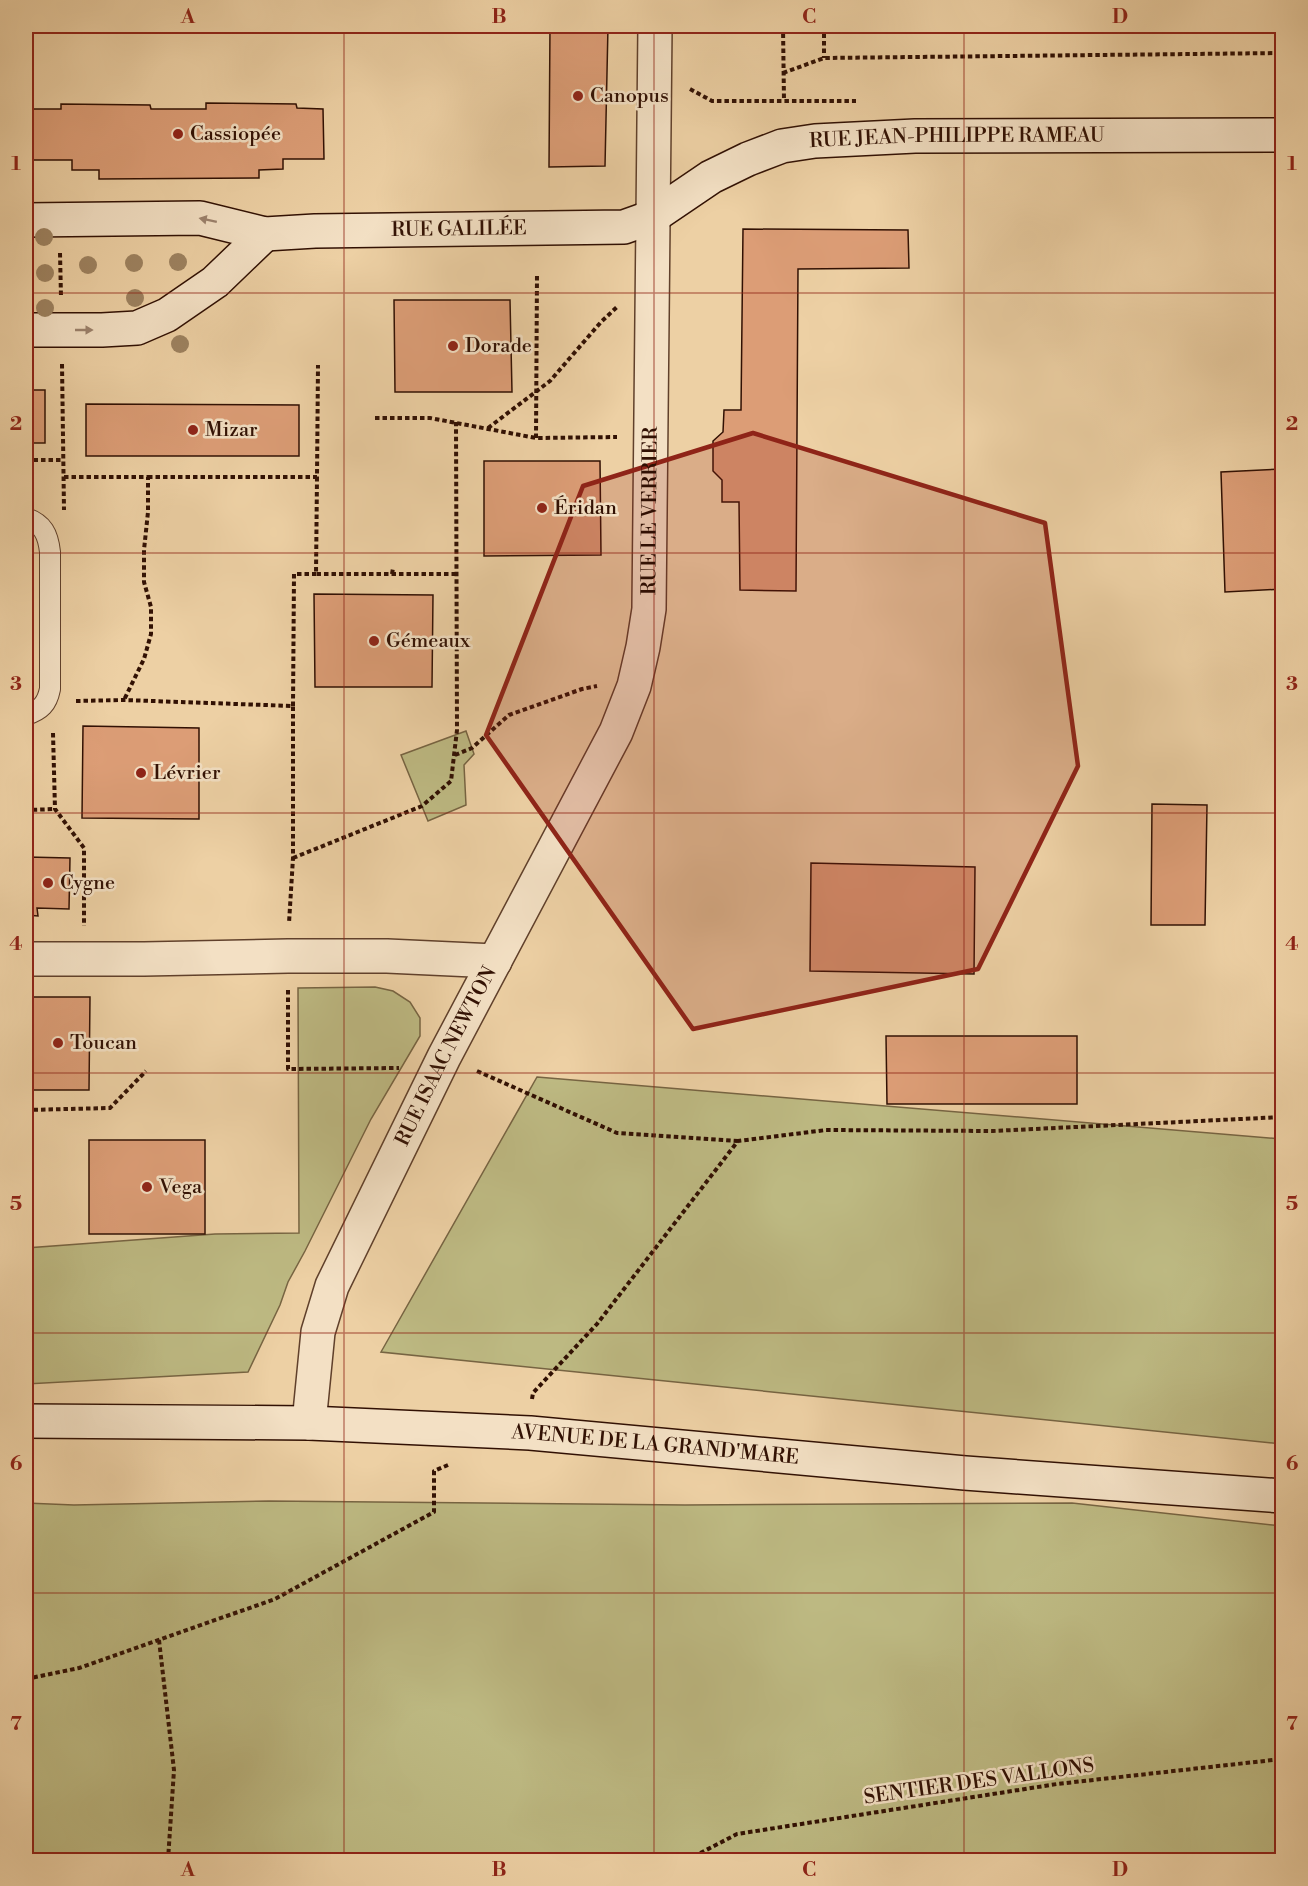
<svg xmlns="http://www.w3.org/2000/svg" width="1308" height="1886" font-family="'Libre Bodoni',serif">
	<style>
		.green { fill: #bdb982; stroke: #776442; stroke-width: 1.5 }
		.building { fill: #dc9d76; stroke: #311003; stroke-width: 1.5 }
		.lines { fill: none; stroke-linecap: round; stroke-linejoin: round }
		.lane-casing { stroke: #60402b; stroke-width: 22 }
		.street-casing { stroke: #60402b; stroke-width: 36 }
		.secondary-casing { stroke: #311003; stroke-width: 36 }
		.path { stroke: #311003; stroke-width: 4; stroke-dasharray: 4.5 3; stroke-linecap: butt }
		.lane { stroke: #f3e0c4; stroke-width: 20 }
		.street { stroke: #f3e0c4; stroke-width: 33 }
		.secondary { stroke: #f3e0c4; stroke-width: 33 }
		.tree { fill: #9d8260 }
		.oneway { fill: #9c826d }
		.marked { fill: #8f2418; fill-opacity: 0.2; stroke: #8f2418; stroke-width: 4.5; stroke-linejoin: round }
		.grid { fill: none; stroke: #8f2418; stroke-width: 1.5; stroke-opacity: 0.55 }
		.poi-dot { fill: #8f2418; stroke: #f3e0c4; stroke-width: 2 }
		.labels { text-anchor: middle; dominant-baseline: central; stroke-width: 5; stroke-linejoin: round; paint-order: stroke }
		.poi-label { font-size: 20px; fill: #311003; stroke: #f3e0c4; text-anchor: start }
		.street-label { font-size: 20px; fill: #311003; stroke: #f3e0c4 }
		.neatline { fill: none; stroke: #8f2418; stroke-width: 2 }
		.grid-label { font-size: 20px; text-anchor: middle; font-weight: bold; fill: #8f2418 }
	</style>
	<rect width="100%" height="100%" fill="#edd0a4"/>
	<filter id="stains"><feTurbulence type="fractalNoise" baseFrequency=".00333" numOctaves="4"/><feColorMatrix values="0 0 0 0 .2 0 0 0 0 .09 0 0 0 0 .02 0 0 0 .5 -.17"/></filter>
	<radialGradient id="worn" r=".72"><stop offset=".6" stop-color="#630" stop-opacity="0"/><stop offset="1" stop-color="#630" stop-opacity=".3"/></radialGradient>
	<g class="green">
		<path d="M466,731l8,23 -10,11 2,40 -38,16 -27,-66z"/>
		<path d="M375,987l18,4 17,11 10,16v18l-49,83 -66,132 -17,31 -8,23 -32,67 -222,12v-136l189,-14 84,-1 -1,-245z"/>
		<path d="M537,1077l745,62v305l-901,-92z"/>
		<path d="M269,1501l416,4 387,-2 210,23v334h-1256v-357l48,2z"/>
	</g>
	<g class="building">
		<path d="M550,26h58l-3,140 -56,1z"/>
		<path d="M206,103l90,1 1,4 26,1 1,50h-41v10l-24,1v8l-160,1v-9h-27v-10h-39v-51h28v-5l89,1 1,4h55z"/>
		<path d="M743,229l165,1 1,38 -111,1 -2,322 -56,-1 -1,-88h-17v-22l-9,-9v-30l10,-9 1,-22h17z"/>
		<path d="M394,300h116l2,92h-117z"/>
		<rect x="26" y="390" width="19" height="53"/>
		<path d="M86,404l213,1v51h-213z"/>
		<path d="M484,461h116l1,94 -117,1z"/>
		<path d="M1282,469v120l-57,3 -4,-120z"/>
		<path d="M26,594h2l-1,93h-1z"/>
		<path d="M314,594l119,1 -1,92h-117z"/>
		<path d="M83,726l116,2v91l-117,-1z"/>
		<path d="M1152,804l55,1 -2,120h-54z"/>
		<path d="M26,857l44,1 -1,51 -32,-1 1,8 -12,-1z"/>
		<path d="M811,863l164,4 -1,107 -164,-3z"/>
		<path d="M26,997h64l-1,93h-63z"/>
		<path d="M886,1036h191v68h-190z"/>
		<rect x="89" y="1140" width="116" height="94"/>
	</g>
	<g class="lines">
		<g class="lane-casing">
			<path id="lane" d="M26,518c17,6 22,16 24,34v137c-3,15 -9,21 -24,26"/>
		</g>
		<g class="street-casing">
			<g id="street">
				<path d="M26,959h118l144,-3h99l108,5"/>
				<path id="s1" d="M309,1423l9,-91 14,-46 112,-229 172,-325 18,-46 9,-39 6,-38 6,-583"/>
			</g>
		</g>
		<g class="secondary-casing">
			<g id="secondary">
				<path id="s2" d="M26,220l174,-2 65,16 50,-3 309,-4 28,-10 59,-40 37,-18 34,-13 33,-5 100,-5 367,-1"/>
				<path d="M26,330h76l35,-2 30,-13 48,-33 50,-48"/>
				<path id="s3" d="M26,1421l283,2 221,10 435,40 317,23"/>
			</g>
		</g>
		<g class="path">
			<path d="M783,26l1,75"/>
			<path d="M824,26v32"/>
			<path d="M783,73l41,-15 458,-5"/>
			<path d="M690,89l22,12h144"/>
			<path d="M60,253l1,44"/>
			<path d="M62,364l2,146"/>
			<path d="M375,418h55l106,20 81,-1"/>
			<path d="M488,428l62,-47 51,-59 17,-16"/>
			<path d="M536,438l1,-164"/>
			<path d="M26,460h37"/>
			<path d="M64,477h84v35l-4,38v32l7,25v27l-7,25 -20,41"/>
			<path d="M148,477h169l1,-112"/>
			<path d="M317,477l-1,97h141"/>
			<path d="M392,574l1,-6"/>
			<path d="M76,701l48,-1 169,6v152l-4,65"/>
			<path d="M293,706l1,-132h22"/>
			<path d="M53,733l2,76 29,39v78"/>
			<path d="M455,755l17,-7 37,-33 73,-26 15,-3"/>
			<path d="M26,808l2,2 27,-1"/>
			<path d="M293,858l129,-52 29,-25 6,-51 -1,-308"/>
			<path d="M288,990v79l111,-1"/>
			<path d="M477,1071l140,62 121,8"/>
			<path d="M26,1110l84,-2 36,-37"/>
			<path d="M26,1126l4,-17v-19"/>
			<path d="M532,1399l1,-6 64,-69 141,-183 88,-11 167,1 289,-14"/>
			<path d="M159,1640l15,130 -6,90"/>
			<path d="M26,1679l53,-11 196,-69 159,-87v-41l14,-6"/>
			<path d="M687,1860l50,-26 320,-50 225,-25"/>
		</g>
		<use href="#lane" class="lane"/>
		<use href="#street" class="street"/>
		<use href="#secondary" class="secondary"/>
	</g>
	<g class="tree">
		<circle cx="44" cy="237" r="9"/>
		<circle cx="178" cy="262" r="9"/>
		<circle cx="134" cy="263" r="9"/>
		<circle cx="88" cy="265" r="9"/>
		<circle cx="45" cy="273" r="9"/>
		<circle cx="135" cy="298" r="9"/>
		<circle cx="45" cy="308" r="9"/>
		<circle cx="180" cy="344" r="9"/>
	</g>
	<defs><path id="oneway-solid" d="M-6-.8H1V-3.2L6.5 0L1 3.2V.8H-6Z" transform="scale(1.5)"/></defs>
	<g class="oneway">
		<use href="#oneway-solid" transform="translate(208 220) rotate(-168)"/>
		<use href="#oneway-solid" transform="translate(84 330)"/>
	</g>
	<path class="marked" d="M753,433l292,90 33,243 -100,203 -285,60 -207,-294 97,-249z"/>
	<path class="grid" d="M344,26v1834M654,26v1834M964,26v1834M26,293h1256M26,553h1256M26,813h1256M26,1073h1256M26,1333h1256M26,1593h1256"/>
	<g class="poi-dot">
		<circle cx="578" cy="96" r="6"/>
		<circle cx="178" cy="134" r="6"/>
		<circle cx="453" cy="346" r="6"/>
		<circle cx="193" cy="430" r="6"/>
		<circle cx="542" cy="508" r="6"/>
		<circle cx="374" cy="641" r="6"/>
		<circle cx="141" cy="773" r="6"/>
		<circle cx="48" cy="883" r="6"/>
		<circle cx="58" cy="1043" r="6"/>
		<circle cx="147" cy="1187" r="6"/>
	</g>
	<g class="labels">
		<g class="poi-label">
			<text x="590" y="96">Canopus</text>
			<text x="190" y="134">Cassiopée</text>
			<text x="465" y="346">Dorade</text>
			<text x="205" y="430">Mizar</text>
			<text x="554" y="508">Éridan</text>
			<text x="386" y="641">Gémeaux</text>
			<text x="153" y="773">Lévrier</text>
			<text x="60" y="883">Cygne</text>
			<text x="70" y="1043">Toucan</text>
			<text x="159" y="1187">Vega</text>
		</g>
		<g class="street-label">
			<text stroke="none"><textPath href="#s2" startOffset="954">RUE JEAN-PHILIPPE RAMEAU</textPath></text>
			<text stroke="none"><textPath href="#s2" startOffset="435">RUE GALILÉE</textPath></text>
			<text stroke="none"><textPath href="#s1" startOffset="988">RUE LE VERRIER</textPath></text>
			<text stroke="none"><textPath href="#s1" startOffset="396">RUE ISAAC NEWTON</textPath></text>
			<text stroke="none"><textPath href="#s3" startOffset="630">AVENUE DE LA GRAND'MARE</textPath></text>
			<text transform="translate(979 1782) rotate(-8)">SENTIER DES VALLONS</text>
		</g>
	</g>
	<rect width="1308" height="1886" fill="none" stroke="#edd0a4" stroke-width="66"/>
	<rect x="33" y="33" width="1242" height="1820" class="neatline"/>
	<g class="grid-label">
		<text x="188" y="23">A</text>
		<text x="499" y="23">B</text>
		<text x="809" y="23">C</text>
		<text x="1120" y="23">D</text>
		<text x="16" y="170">1</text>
		<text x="1292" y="170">1</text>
		<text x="16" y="430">2</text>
		<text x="1292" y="430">2</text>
		<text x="16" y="690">3</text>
		<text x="1292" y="690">3</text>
		<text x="16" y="950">4</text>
		<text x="1292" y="950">4</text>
		<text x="16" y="1210">5</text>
		<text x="1292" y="1210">5</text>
		<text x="16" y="1470">6</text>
		<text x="1292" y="1470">6</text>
		<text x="16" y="1730">7</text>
		<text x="1292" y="1730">7</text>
		<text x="188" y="1876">A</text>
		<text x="499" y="1876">B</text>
		<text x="809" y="1876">C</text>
		<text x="1120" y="1876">D</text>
	</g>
	<rect width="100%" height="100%" filter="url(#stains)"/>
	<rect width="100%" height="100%" fill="url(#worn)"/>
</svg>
